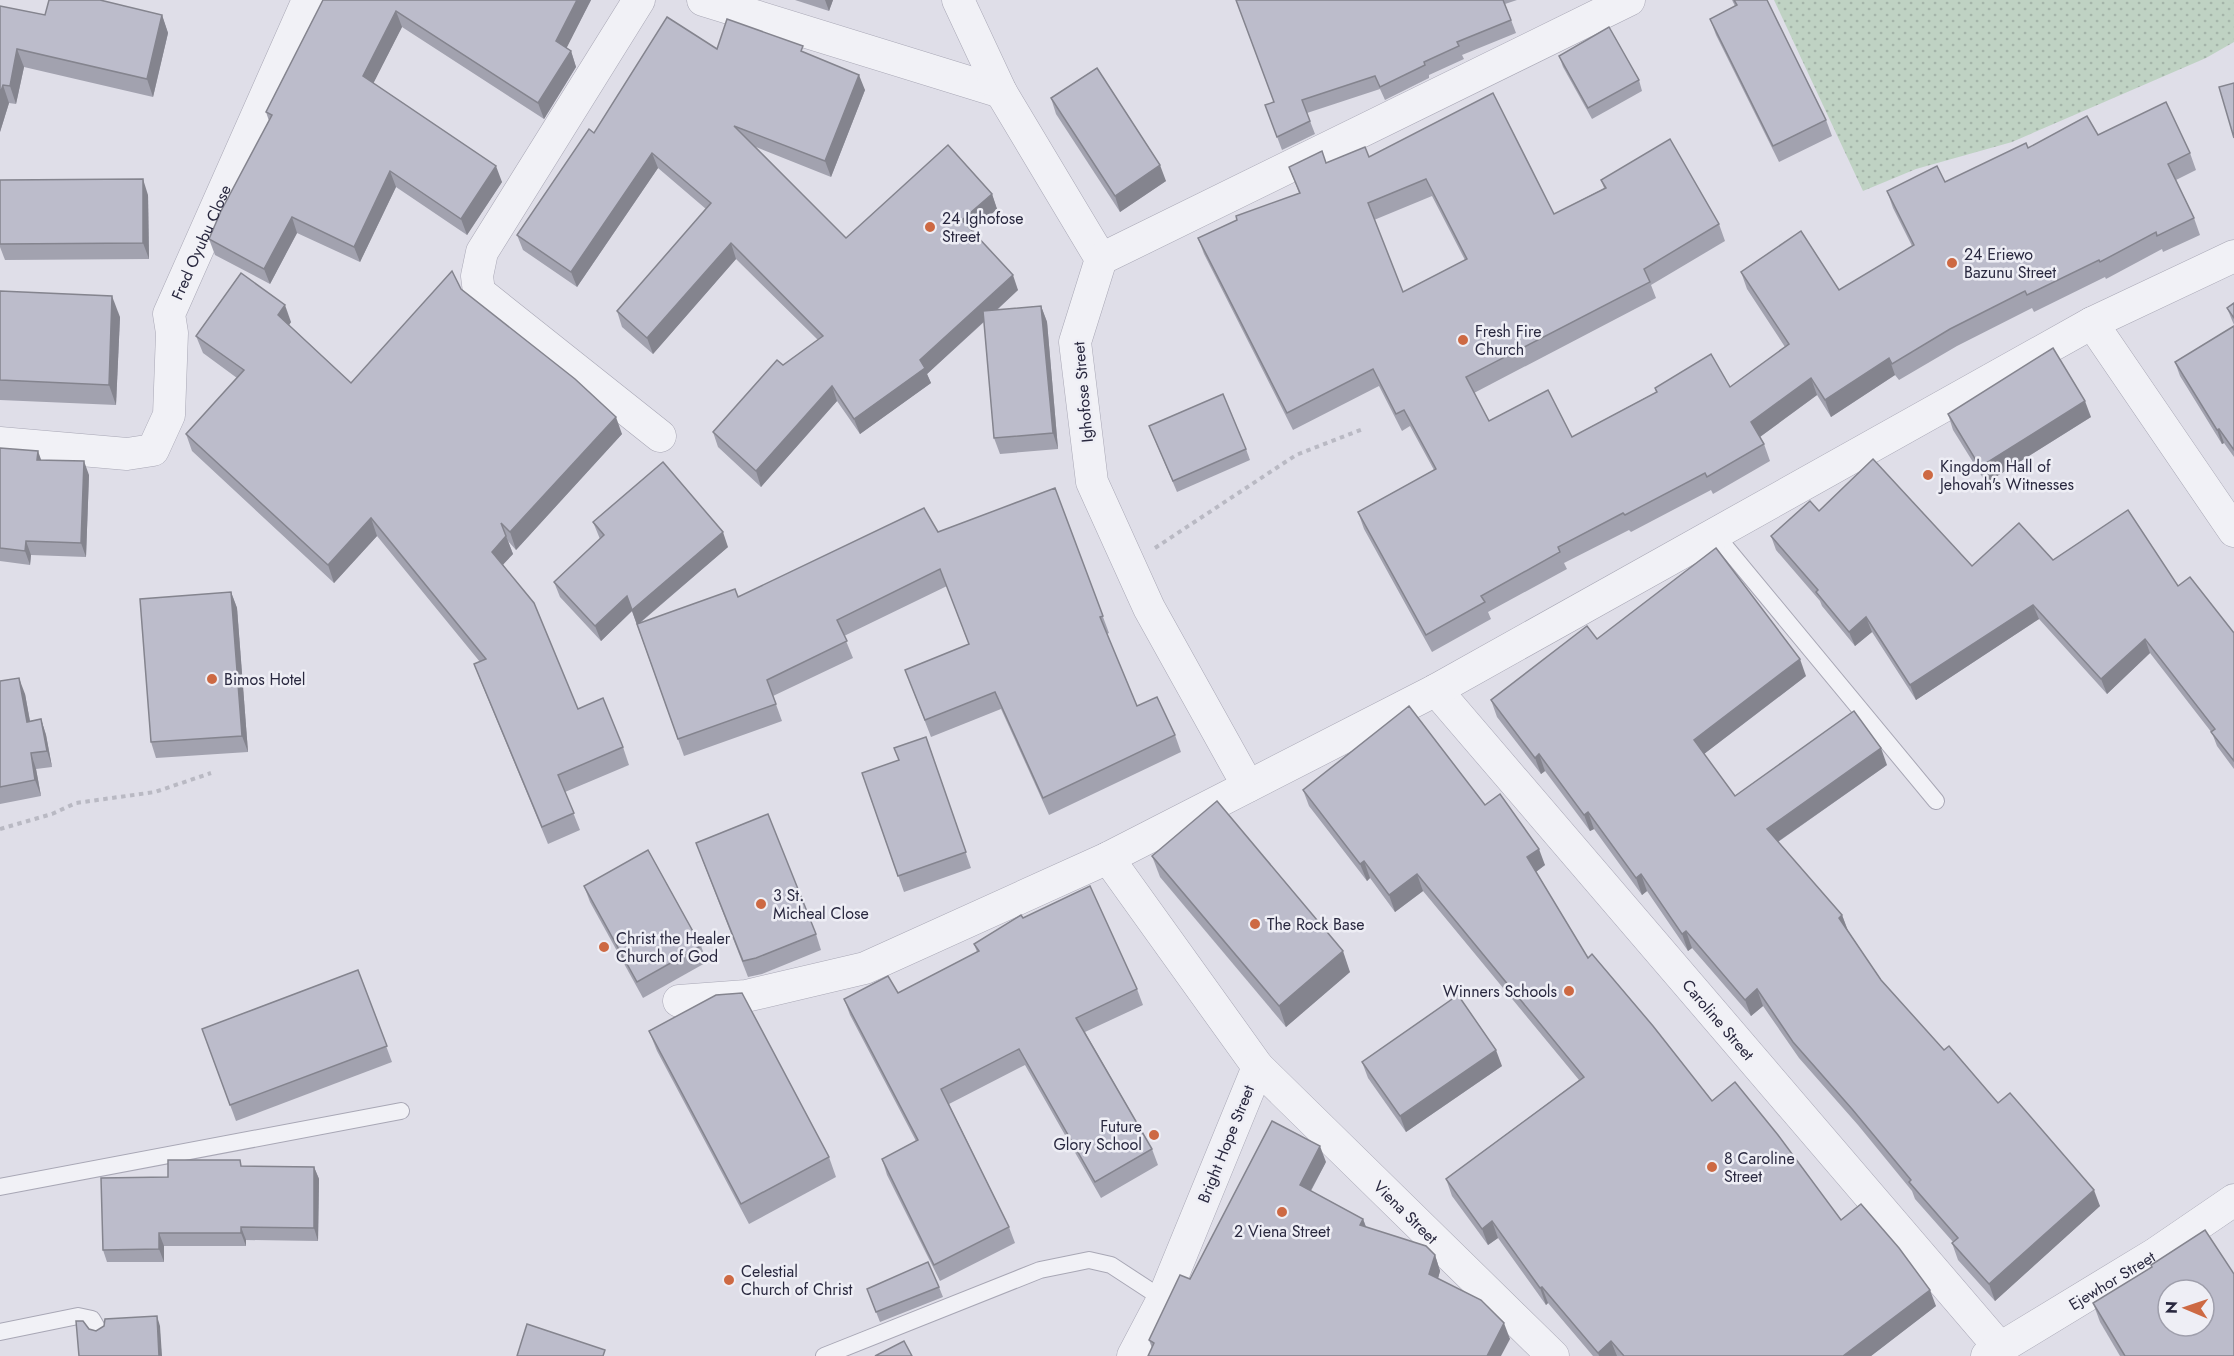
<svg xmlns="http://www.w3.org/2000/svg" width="2234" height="1356" font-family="Jost,sans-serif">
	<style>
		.park { fill: url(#park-dots) }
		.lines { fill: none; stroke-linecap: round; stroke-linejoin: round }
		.service-casing { stroke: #a8a7b5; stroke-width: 18 }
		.minor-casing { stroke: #a8a7b5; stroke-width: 33 }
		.path { stroke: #b9b9c3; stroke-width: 4; stroke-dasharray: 4.5 4.5; stroke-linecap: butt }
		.service { stroke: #f1f1f6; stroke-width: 16 }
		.minor { stroke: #f1f1f6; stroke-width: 32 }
		.wall { fill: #a2a2af; fill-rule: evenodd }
		.shaded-wall { fill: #84848e }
		.building { fill: #bcbccb; stroke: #84848e; stroke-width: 1.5; fill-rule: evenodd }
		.poi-dot { fill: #cd6943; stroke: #eeeef5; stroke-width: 2 }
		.labels { text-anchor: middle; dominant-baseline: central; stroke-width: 5; stroke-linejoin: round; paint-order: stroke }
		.poi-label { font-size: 16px; fill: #29283f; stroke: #eeeef5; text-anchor: start }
		.street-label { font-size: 16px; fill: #29283f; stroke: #eeeef5 }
	</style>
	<defs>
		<pattern id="park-dots" width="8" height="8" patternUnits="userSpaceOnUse" patternTransform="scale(1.5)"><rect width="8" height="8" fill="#bfd2c3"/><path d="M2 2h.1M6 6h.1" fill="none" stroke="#a4b4a9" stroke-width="1.8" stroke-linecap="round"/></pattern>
	</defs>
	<rect width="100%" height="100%" fill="#dfdee8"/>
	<path class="park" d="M1774,0h460v42l-28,16 -194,84 -96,27 -53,22z"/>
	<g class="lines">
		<g class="service-casing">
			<g id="service">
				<path d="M1715,534l221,267"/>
				<path d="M0,1187l401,-76"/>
				<path d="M0,1332l78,-16 14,3 7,12"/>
				<path d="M824,1356l216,-86 49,-10 22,5 52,34"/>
			</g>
		</g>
		<g class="minor-casing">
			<g id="minor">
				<path d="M639,0l-157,252 -5,24 2,16 181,144"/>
				<path d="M703,0l298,92"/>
				<path d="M958,0l43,92 100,167 -26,83 17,140 57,126 99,178"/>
				<path d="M1101,259l528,-259"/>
				<path d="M2092,323l142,208"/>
				<path id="s1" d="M0,443l127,11 26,-4 16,-35 3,-82 -3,-19 139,-314"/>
				<path id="s2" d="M1436,690l564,658"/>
				<path d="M1108,858l150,209 -95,232 -30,57"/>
				<path d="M679,1001l67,-5 119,-28 243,-110 328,-168 656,-367 142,-67"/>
				<path id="s3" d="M1258,1067l295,289"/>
				<path id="s4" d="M1987,1356l168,-102 79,-54"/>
			</g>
		</g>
		<g class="path">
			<path d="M1155,548l141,-93 67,-26"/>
			<path d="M0,829l52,-15 24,-11 79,-11 56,-19"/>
		</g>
		<use href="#service" class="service"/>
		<use href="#minor" class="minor"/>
	</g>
	<g class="wall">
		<path d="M323,0h268l-25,48 5,3 5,16 -32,52 -142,-92 -29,56 129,99 -35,53 -71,-48 -36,75 -63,-29 -27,51 -55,-29 -6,-16 60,-118 -3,-9z"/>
		<path d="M795,0h38l-4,11z"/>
		<path d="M1236,0h281l-12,4 11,29 -54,22 2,4 -35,16v3l-44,22 -5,-11 -73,24 8,21 -33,16 -17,-45 9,-3z"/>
		<path d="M1732,0h35l59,120 6,16 -53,26 -63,-127 -6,-16 25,-13z"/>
		<path d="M0,6l45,9h117l6,18 -15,64 -129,-30 -8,37 -7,-1 -9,29z"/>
		<path d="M717,49l88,3 60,38 -34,87 -75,-30 90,91 146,-44 5,15 -24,22 45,59 -21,20 44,-4 6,16 11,127 -58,5 -6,-16 -10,-116 -57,52 4,9 -71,51 -23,-33 -76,86 -43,-40 -5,-15 70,-67 35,-25 -82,-81 -83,95 -31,-27 -5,-16 89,-102 -48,-41 -81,119 -54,-37 -6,-15 77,-102z"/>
		<path d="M1559,56l80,24 3,11 -50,28 -29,-52z"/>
		<path d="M1051,98l115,83 -46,31 -64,-98z"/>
		<path d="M2098,135l92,18 6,17 -20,10 18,38 6,17 -37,17 -1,-3 -56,30 -1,-2 -71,35 -2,-4 -75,38 -58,34 -4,-5 -64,42 -14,-22 -57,42 4,7 6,17 -57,33 -2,-4 -80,42 -2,-2 -65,33 3,6 -79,43 3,7 -59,33 -68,-123 -6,-17 76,-42 -24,-44 -8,5 -23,-45 -86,44 -89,-176 -6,-16 101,-45 -10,-26 80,-10 185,57 50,-26 -3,-8 118,44 6,17 -74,44 5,13 -182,95 15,28 83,16 84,-45 -1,-4 75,-1 55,-40 -38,-58 -6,-17 98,18 73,-44 -19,-38 -6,-17 58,-9 83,-34zM1432,196l33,64 -62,32 -29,-72z"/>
		<path d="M0,180l148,15 1,64 -144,1 -5,-13z"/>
		<path d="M461,289l161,145 -106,116 -8,-9 5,13 -10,10 75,145 45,38 6,18 -64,27 15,38 -32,14 -67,-162 -7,-18 6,-2 -103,-126 -43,47 -142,-132 -6,-17 51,-56 -34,-25 -7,-17 95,-14 -2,3 62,58z"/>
		<path d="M0,291l120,26 -4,88 -116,-5z"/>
		<path d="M2234,303v22l-7,-17z"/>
		<path d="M2234,326v131l-10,-14 -2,1 -42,-68 -5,-14z"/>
		<path d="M1948,414l143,3 -105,66 -33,-53z"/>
		<path d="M1149,426l97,23 4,11 -73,32z"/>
		<path d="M0,448l89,27 -3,82 -55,-2 -1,10 -30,-4z"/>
		<path d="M1055,488l54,145 -2,1 30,72 38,29 6,17 -132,63 -48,-106 -70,28 -26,-67 64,-25 -22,-59 -103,50 9,22 -80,38 9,25 -98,35 -52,-145 -31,30 -41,-44 -6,-15 46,-43 -7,-17 135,25 -88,76 98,-26 200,-65z"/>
		<path d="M1819,511l153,55 81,-6 125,26 56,47v136l-17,-23 -5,-13 -62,-80 -43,41 -68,-75 -123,81 -44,-68 -17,14 -33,-40 -2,-5 -44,-51 -5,-14z"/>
		<path d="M231,592l6,16 11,144 -92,6 -5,-16z"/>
		<path d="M1597,639l209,37 -102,78 31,42 152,-31 -109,77 64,73 6,16 33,49 63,70 156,156 -105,95 -37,-41 -6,-17 1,-1 -38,-43 -3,-8 -54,-66 -59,-67 -36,-52 -12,10 -59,-68 -4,3 -41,-60 -5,4 -48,-66 -4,2 -45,-60 -4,3 -44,-57 -6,-17z"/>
		<path d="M0,681l25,13 5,27 11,-2 5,16 6,32 -16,2 5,27 -41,8z"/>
		<path d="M926,737l45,131 -67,24 -42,-119 37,-13z"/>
		<path d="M1303,790l182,15 60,60 -9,7 52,86 124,143 224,205 -65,50h-278l-45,-53 -2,2 -48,-67 -10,7 -36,-49 -6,-17 133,-99 -156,-189 -28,21 -25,-34 -3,3 -58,-75z"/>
		<path d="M1152,856l198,116 -64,55 -126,-150z"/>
		<path d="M702,859l114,75 5,16 -59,24 -14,3z"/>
		<path d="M584,886l117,60 6,16 -64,36 -53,-96z"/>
		<path d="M1023,918l114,71 6,16 -58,27 67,117 6,16 -57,33 -76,-133 -76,39 60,123 6,16 -75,38 -53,-106 -5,-16 34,-18 -66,-126 -6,-16 54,-6 79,-41 -3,-8z"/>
		<path d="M358,970l34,92 -156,59 -34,-92z"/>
		<path d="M649,1031l180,126 7,20 -87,47 -92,-173z"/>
		<path d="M1362,1062l140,4 -96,66 -38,-54z"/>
		<path d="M1326,1162l-15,29 52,28 3,8 69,28 5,16 -2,7 72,61 -358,9 -3,-8 41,-61z"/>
		<path d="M243,1166l71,1 5,12 -1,62 -72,-1v6h-82v16h-57l-4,-12 65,-73z"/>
		<path d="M939,1287l4,10 -63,25 -13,-33z"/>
		<path d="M2093,1303l141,53h-114l-20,-34z"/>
	</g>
	<g class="shaded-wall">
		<path d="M577,0h14l-29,57 -6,-16z"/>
		<path d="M825,0h8l-4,11z"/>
		<path d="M396,11l6,16 -33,65 -6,-16z"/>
		<path d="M162,15l6,18 -15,64 -6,-18z"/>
		<path d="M17,49l7,18 -8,37 -6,-18z"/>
		<path d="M571,51l5,16 -32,52 -6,-16z"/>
		<path d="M859,75l6,15 -34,87 -6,-16z"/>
		<path d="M3,85l6,18 -9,29v-38z"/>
		<path d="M652,153l6,15 -81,119 -6,-15z"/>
		<path d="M1160,165l6,16 -46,31 -5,-16z"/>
		<path d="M496,166l6,16 -35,53 -6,-16z"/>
		<path d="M390,171l6,16 -36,75 -6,-15z"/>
		<path d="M143,179l5,16 1,64 -6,-16z"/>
		<path d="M992,194l5,15 -29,27 -6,-16z"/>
		<path d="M292,217l5,16 -27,51 -6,-15z"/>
		<path d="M731,243l5,16 -83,95 -6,-16z"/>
		<path d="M1013,275l5,15 -91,84 4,9 -71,51 -6,-15 66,-59z"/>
		<path d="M112,296l8,21 -4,88 -7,-20z"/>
		<path d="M285,305l6,17 -7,10 -6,-17z"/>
		<path d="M1041,306l6,16 11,127 -5,-16z"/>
		<path d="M1889,358l6,17 -64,42 -6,-17z"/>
		<path d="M1811,378l6,17 -60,44 -6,-17z"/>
		<path d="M832,386l5,15 -76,86 -5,-16z"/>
		<path d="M2085,401l6,16 -105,66 -6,-16z"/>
		<path d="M616,417l6,17 -106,116 -6,-18z"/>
		<path d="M2219,429l5,14 -2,1 -5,-14z"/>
		<path d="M38,451l5,14 -6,-5z"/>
		<path d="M84,461l5,14 -3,82 -5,-14z"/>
		<path d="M371,518l6,18 -43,47 -6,-18z"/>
		<path d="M723,532l5,15 -91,78 -5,-14 -31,30 -6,-15 32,-30z"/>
		<path d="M506,536l7,18 -14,15 -7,-17z"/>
		<path d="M26,541l5,14 -1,10 -5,-14z"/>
		<path d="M231,592l6,16 11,144 -6,-16z"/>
		<path d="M2033,605l6,14 -123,81 -6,-15z"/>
		<path d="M1866,617l6,15 -17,14 -6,-14z"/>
		<path d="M2145,639l5,14 -43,41 -6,-15z"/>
		<path d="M1800,659l6,17 -106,81 -6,-17z"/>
		<path d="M19,678l6,16 8,44 -6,-16z"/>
		<path d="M41,719l5,16 6,32 -5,-16z"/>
		<path d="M1881,748l6,17 -114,80 -6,-16z"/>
		<path d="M31,753l5,16 5,27 -6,-16z"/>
		<path d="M1539,754l6,17 -4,3 -6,-16z"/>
		<path d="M1588,812l6,17 -4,2 -6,-16z"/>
		<path d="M1539,849l6,16 -12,9 -6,-17z"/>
		<path d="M1364,861l6,17 -3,3 -7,-17z"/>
		<path d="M1417,874l6,17 -28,21 -6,-17z"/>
		<path d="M1641,874l6,17 -5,4 -6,-17z"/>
		<path d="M1842,915l6,16 -9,-13z"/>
		<path d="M1686,931l6,17 -4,3 -6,-17z"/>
		<path d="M1343,951l7,21 -64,55 -7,-21z"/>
		<path d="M1757,989l6,17 -12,10 -6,-16z"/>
		<path d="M1496,1050l6,16 -96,66 -6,-16z"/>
		<path d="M1320,1146l6,16 -21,39 -5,-16z"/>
		<path d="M314,1167l5,12 -1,62 -4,-13z"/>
		<path d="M2094,1190l6,16 -105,95 -6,-17z"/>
		<path d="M1363,1219l6,16 -9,-10z"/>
		<path d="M1492,1221l6,17 -10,7 -6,-16z"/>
		<path d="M241,1227l5,13v6l-5,-13z"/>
		<path d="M159,1233l5,13v16l-5,-13z"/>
		<path d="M1435,1255l5,16 -5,19 -6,-16z"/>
		<path d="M1542,1287l6,16 -2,2 -6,-17z"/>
		<path d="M1930,1290l6,16 -65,50h-28z"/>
		<path d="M157,1316l3,10 2,30h-3z"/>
		<path d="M1504,1323l6,16 -9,17h-14z"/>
		<path d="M1611,1341l6,15h-18l-1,-3z"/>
	</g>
	<g class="building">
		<path d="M49,0h51l62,15 -15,64 -130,-30 -7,37 -7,-1 -3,9v-88l45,9z"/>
		<path d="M323,0h254l-21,41 15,10 -33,52 -142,-92 -33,65 133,90 -35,53 -71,-48 -36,76 -62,-30 -28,52 -55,-30 12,-28 51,-96 -6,-3z"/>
		<path d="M1236,0h267l8,20 -54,22 2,4 -35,16 1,3 -45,22 -5,-11 -73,24 8,21 -33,16 -12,-32 9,-3z"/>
		<path d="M1734,0h33l59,120 -53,26 -63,-127 27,-14z"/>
		<path d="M667,17l50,32 10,-30 76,27 -2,5 58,24 -34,86 -91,-35 112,112 102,-93 44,49 -30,26 51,55 -93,85 5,8 -71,51 -22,-33 -76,85 -43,-39 64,-72 6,5 40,-29 -92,-93 -84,95 -30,-27 94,-108 -59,-50 -81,119 -54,-37 72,-106 5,4z"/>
		<path d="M1609,27l30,53 -51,28 -29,-52z"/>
		<path d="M1097,68l63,97 -45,31 -64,-98z"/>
		<path d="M2234,83v55l-15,-51z"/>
		<path d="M1493,93l61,121 52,-26 -5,-8 69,-41 49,85 -75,45 6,13 -184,95 23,44 59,-31 24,47 85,-45 -2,-4 56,-34 19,33 59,-43 -48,-72 60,-41 38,59 75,-45 -27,-54 50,-25 8,16 81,-39 2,5 59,-32 11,19 68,-33 24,51 -22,11 26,54 -37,18 -1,-4 -56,30 -1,-2 -72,35 -2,-4 -75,38 -58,35 -3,-6 -64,42 -14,-22 -60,44 13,22 -57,33 -2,-4 -80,42 -2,-2 -65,34 2,5 -79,44 4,6 -59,33 -68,-123 78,-43 -32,-59 -8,4 -23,-45 -86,44 -89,-175 39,-18 -1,-4 64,-23 -11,-26 33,-16 4,12 39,-16 4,10zM1426,179l41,80 -64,33 -35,-89z"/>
		<path d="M143,179v64l-143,1v-64z"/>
		<path d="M452,271l9,18 114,90 41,38 -106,115 -9,-9 5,13 -14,16 42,51 44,106 25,-11 20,49 -65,28 16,38 -32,14 -68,-163 12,-5 -115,-141 -43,47 -142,-131 58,-64 -48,-34 45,-63 44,32 -7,10 73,68z"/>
		<path d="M0,291l112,5 -3,89 -109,-5z"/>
		<path d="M2234,303v15l-7,-10z"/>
		<path d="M1041,306l12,127 -59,5 -11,-127z"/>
		<path d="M2234,326v124l-15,-21 -2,1 -42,-68z"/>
		<path d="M2053,348l32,53 -105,66 -32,-53z"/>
		<path d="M1223,394l23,55 -73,32 -24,-55z"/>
		<path d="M0,448l38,3 -1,9 47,1 -3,82 -55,-2 -1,10 -25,-3z"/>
		<path d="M1873,459l99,107 47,-43 34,37 75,-50 50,76 12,-9 44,56v128l-23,-29 4,-3 -70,-90 -44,40 -68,-74 -123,80 -44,-68 -17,15 -33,-40 2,-2 -47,-54 39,-35 9,10z"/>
		<path d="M663,462l60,70 -91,78 -5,-14 -32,30 -41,-44 50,-47 -11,-13z"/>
		<path d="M1055,488l48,128 -3,1 37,89 20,-9 18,38 -132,63 -48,-106 -70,28 -20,-50 64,-26 -29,-75 -103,51 10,21 -80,39 9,24 -98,35 -41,-115 98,-35 3,8 186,-89 14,24z"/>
		<path d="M1716,548l84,111 -106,81 41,56 119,-85 27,37 -114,81 75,86 -3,3 42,62 63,70 5,-4 49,57 12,-10 84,97 -105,94 -37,-41 6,-5 -49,-56 2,-2 -59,-71 -59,-67 -36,-53 -12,11 -59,-69 -4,3 -41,-60 -5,4 -48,-66 -4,3 -45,-61 -4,4 -44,-58 96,-74 10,13z"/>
		<path d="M231,592l11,144 -91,6 -11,-143z"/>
		<path d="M19,678l8,44 14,-3 6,32 -16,2 4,27 -35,7v-106z"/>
		<path d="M1409,706l76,99 15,-11 39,55 -12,8 61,101 4,-4 61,72 59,75 23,-19 43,53 63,85 20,-16 38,44 31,42 -87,66h-219l-13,-15 -13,12 -56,-66 -2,1 -48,-67 -10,8 -36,-50 138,-102 -167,-203 -28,21 -25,-34 -4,3 -57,-74z"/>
		<path d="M926,737l40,115 -68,24 -36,-103 37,-13 -5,-12z"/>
		<path d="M1217,801l126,150 -64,55 -127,-150z"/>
		<path d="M768,814l48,120 -60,24 -13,3 -47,-118z"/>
		<path d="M648,850l53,96 -64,36 -53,-96z"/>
		<path d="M1090,886l47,103 -61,29 76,131 -57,33 -76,-133 -78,40 68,138 -75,38 -52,-106 36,-19 -74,-141 44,-23 10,17 81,-42 -5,-7 47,-29 2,3z"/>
		<path d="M358,970l29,76 -157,59 -28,-76z"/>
		<path d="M742,993l87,164 -88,47 -92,-173 67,-36z"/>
		<path d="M1458,995l38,55 -96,66 -38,-54z"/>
		<path d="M1272,1121l48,25 -20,39 63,34 -3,6 66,21 9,9 -6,19 52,26 23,23 -17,33h-339l6,-13 -5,-3 31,-65 10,4z"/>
		<path d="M168,1160h72l1,6 73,1v61l-73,-1v6h-82v16l-56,1 -2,-72 67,-1z"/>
		<path d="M2205,1230l29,44v82h-109l-32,-53 59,-36 -1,-2zM2168,1290h36v36h-36z"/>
		<path d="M928,1262l11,25 -63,25 -9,-23z"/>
		<path d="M157,1316l2,40h-80l-3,-35h7l6,8 7,2 8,-5 1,-7z"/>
		<path d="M527,1324l78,26 -2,6h-86z"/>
		<path d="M904,1341l8,15h-37z"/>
	</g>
	<g class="poi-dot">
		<circle cx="930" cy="227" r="6"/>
		<circle cx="1952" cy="263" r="6"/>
		<circle cx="1463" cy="340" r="6"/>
		<circle cx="1928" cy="475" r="6"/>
		<circle cx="212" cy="679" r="6"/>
		<circle cx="761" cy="904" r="6"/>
		<circle cx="1255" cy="924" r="6"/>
		<circle cx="604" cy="947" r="6"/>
		<circle cx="1569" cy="991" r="6"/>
		<circle cx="1154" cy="1135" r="6"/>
		<circle cx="1712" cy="1167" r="6"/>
		<circle cx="1282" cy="1212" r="6"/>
		<circle cx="729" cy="1280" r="6"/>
	</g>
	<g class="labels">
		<g class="poi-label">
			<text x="942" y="218">24 Ighofose<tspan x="942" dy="18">Street</tspan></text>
			<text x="1964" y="254">24 Eriewo<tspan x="1964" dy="18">Bazunu Street</tspan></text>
			<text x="1475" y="331">Fresh Fire<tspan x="1475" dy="18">Church</tspan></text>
			<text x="1940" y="466">Kingdom Hall of<tspan x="1940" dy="18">Jehovah's Witnesses</tspan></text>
			<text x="224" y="679">Bimos Hotel</text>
			<text x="773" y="895">3 St.<tspan x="773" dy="18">Micheal Close</tspan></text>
			<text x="1267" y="924">The Rock Base</text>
			<text x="616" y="938">Christ the Healer<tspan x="616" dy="18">Church of God</tspan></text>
			<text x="1557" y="991" text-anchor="end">Winners Schools</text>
			<text x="1142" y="1126" text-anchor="end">Future<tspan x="1142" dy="18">Glory School</tspan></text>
			<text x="1724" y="1158">8 Caroline<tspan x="1724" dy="18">Street</tspan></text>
			<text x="1282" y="1231" text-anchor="middle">2 Viena Street</text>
			<text x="741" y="1271">Celestial<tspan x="741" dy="18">Church of Christ</tspan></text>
		</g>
		<g class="street-label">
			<text stroke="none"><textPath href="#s1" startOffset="372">Fred Oyubu Close</textPath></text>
			<text transform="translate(1083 392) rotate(-95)">Ighofose Street</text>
			<text stroke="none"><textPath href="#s2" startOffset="434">Caroline Street</textPath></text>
			<text transform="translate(1226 1144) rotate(-68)">Bright Hope Street</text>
			<text stroke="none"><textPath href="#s3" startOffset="207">Viena Street</textPath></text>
			<text stroke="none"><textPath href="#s4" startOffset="146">Ejewhor Street</textPath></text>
		</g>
	</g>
	<g transform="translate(2186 1308) rotate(272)"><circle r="28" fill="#eeeef5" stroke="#9f9fac" stroke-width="1.5"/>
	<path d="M0-4.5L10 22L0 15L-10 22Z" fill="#cd6943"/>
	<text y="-9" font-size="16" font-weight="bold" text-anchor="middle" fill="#29283f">N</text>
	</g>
</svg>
